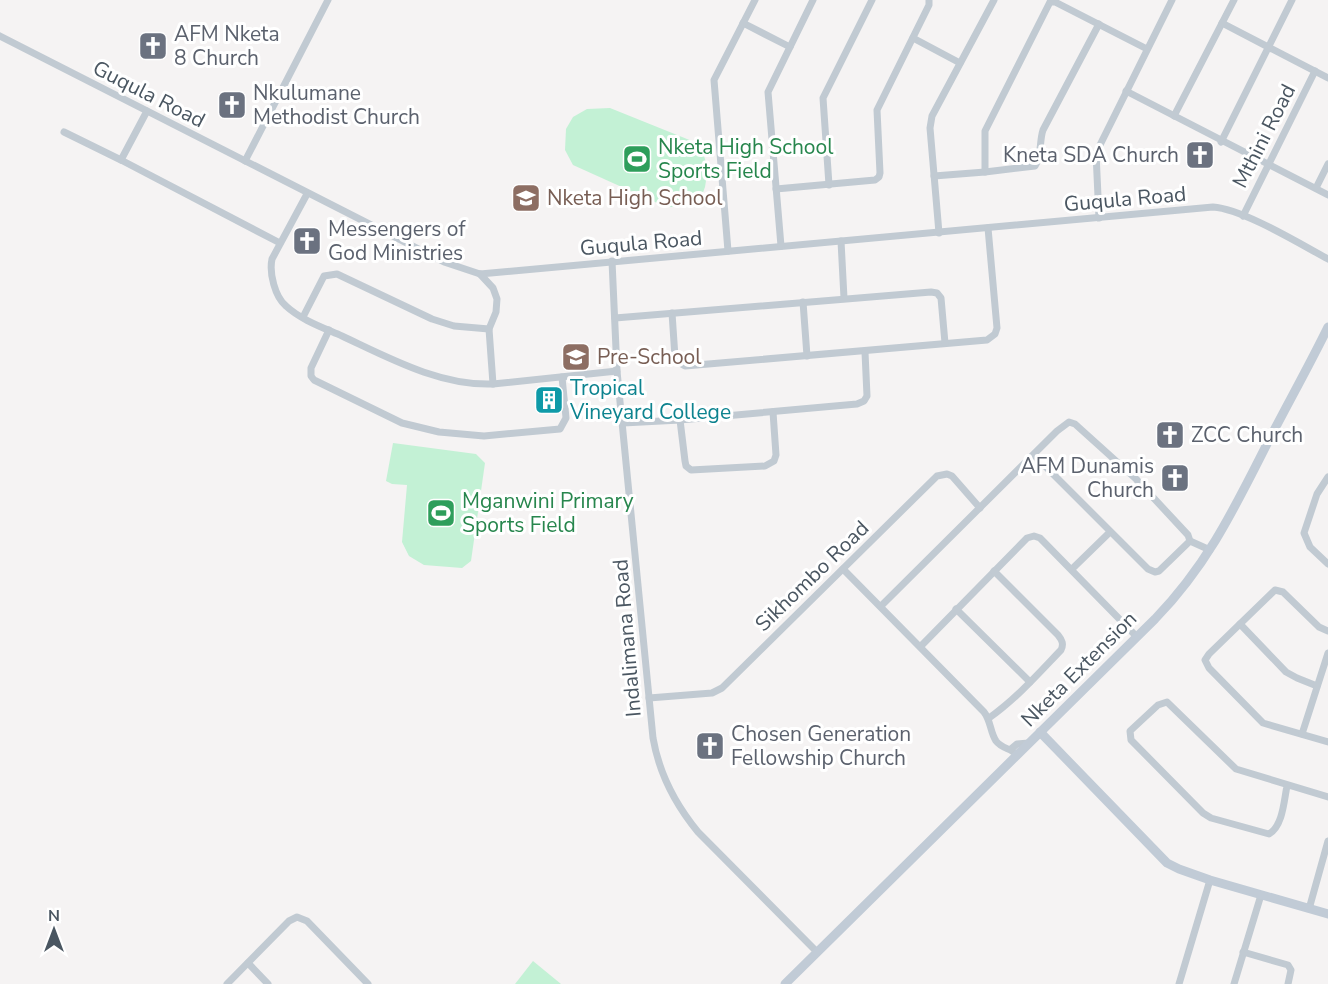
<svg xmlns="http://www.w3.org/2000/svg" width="1328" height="984" font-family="'Nunito Sans',sans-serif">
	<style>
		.green { fill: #c3f1d5 }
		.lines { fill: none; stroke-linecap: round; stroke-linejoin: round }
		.street { stroke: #c1cad2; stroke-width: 7 }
		.secondary { stroke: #c1cbd6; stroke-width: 9 }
		.labels { text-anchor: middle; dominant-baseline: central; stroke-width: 6; stroke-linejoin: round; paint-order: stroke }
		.worship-label { font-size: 21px; fill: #5b616d; stroke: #fff; text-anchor: start }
		.street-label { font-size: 21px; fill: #4a5661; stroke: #fff }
		.leisure-label { font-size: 21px; fill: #27864d; stroke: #fff; text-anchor: start }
		.education-label { font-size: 21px; fill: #785e54; stroke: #fff; text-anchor: start }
		.culture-label { font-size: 21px; fill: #0d838f; stroke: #fff; text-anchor: start }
	</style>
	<rect width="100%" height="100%" fill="#f5f3f3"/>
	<g class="green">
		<path d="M610,108l82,33 11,12 5,15 -3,19 -4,11 -12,9h-23l-93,-42 -8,-15 1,-21 7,-12 14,-8z"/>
		<path d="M393,443l83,11 9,9 -14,98 -9,7 -38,-3 -15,-9 -7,-14 5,-57 -15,-1 -6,-3z"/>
		<path d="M533,961l28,23h-46z"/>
	</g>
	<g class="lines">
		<g class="street">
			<path d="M743,23l47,24"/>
			<path d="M1222,23l106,55"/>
			<path d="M0,36l444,226 36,12 733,-67c30,2 87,37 115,52"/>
			<path d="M913,38l47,25"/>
			<path d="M1126,91l202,104"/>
			<path d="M147,111l-26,49 159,83"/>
			<path d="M1174,116l60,-116"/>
			<path d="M64,132l57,28"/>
			<path d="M1221,142l71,-142"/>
			<path d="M245,161l83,-161"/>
			<path d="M985,172v-41l65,-129h5l92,47"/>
			<path d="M934,176l51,-4 50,-6c7,-10 4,-24 8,-36l56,-106"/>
			<path d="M829,185l-6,-87 49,-98"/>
			<path d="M1316,188l12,-24"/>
			<path d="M776,189l99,-9 4,-3 1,-4 -3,-63 52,-105v-5"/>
			<path d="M307,194l-35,65c-3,14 3,38 14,47 15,14 38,22 56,30 47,22 98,50 151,48l124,-13"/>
			<path d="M1243,216l72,-145"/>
			<path d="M1099,218l-3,-65 76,-153"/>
			<path d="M939,233l-9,-105 2,-12 62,-116"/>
			<path d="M841,241l3,57"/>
			<path d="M781,246l-13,-154 45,-92"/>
			<path d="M728,251l-14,-171 41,-80"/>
			<path d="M612,261l5,110 36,367c6,35 22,66 45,94l119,120"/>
			<path d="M480,274l13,14 4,11 -1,13 -7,17 4,55"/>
			<path d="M803,302l4,54"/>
			<path d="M672,313l3,44 3,5 7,4 302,-26 8,-6 2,-6 -9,-100"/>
			<path d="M303,317l21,-41 13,-2 95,45 22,7 35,3"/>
			<path d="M615,318l316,-26 6,1 4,5 4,45"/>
			<path d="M329,330l-18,38v8l3,4 88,43 37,9 45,4 76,-7 6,-11 -4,-41"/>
			<path d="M680,420l5,41 1,5 5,4 74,-4 9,-5 2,-6 -3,-43"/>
			<path d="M623,423l57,-3 177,-16 7,-3 3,-5 -2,-44"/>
			<path d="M1034,455l114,114 7,3 4,-1 31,-30"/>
			<path d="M1328,477l-11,17 -13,39 6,14 18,17"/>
			<path d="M843,569l141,143c7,9 6,20 12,29 6,8 15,7 21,14"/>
			<path d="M1072,569l38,-37"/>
			<path d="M881,606l176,-175 12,-9 6,2 61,55 52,56 2,6 20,9"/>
			<path d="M956,609l74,73"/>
			<path d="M1240,624l46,48 11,6 20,8"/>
			<path d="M1328,631l-9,-4 -36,-35 -8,-2 -66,64 -4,6 4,8 54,55 65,19"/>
			<path d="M921,646l106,-108 7,-2 6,2 97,99"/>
			<path d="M649,698l63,-5 10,-5 215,-212 10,-2 5,2 28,32"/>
			<path d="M989,718c27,-19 49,-44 72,-68 3,-6 1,-10 -3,-15l-64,-64"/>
			<path d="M1302,734l26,-81"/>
			<path d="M1011,749l6,-5 12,-1"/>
			<path d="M1287,786c-3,14 -4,40 -18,48l-58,-16 -8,-5 -72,-73 -1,-9 28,-26 9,-3 69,67 92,28"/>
			<path d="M1309,909l19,-68"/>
			<path d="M1243,952l45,13 3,5 -3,14"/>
			<path d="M248,963l20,21"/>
			<path d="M227,984l62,-63 8,-4 10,4 61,63"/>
			<path d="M1179,984l31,-104"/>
			<path d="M1234,984l27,-89"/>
		</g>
		<g class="secondary">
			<path d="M1040,732l127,131 12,6 31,11 118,34"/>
			<path d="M785,984l370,-365c53,-55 79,-110 113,-177 20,-39 41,-76 60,-115"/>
		</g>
	</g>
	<defs>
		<g id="church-square" transform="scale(1.5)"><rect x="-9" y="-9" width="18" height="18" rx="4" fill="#6b7280" stroke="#fff"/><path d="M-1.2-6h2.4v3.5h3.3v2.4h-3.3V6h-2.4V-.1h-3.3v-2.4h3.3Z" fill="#fff"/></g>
		<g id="stadium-square" transform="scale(1.5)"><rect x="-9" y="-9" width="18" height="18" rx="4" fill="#2e9e5b" stroke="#fff"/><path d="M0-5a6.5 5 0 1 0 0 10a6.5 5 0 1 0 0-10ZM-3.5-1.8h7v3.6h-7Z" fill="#fff"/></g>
		<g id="school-square" transform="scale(1.5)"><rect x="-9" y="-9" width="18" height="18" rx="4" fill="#8d6e63" stroke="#fff"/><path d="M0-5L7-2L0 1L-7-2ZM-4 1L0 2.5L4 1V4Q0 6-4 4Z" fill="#fff"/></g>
		<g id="building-square" transform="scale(1.5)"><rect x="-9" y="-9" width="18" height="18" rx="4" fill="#0f9aa8" stroke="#fff"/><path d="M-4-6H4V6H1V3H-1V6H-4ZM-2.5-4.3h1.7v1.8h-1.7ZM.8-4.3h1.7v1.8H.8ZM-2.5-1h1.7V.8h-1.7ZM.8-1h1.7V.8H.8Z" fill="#fff"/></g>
	</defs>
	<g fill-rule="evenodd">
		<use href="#church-square" x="153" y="46"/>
		<use href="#church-square" x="232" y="105"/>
		<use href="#church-square" x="1200" y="155"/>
		<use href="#stadium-square" x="637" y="159"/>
		<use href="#school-square" x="526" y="198"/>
		<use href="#church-square" x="307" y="241"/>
		<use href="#school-square" x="576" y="357"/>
		<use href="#building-square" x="549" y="400"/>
		<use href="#church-square" x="1170" y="435"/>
		<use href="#church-square" x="1175" y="478"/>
		<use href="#stadium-square" x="441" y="513"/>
		<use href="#church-square" x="710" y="746"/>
	</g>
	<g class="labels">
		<g class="worship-label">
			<text x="174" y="34">AFM Nketa<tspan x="174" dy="24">8 Church</tspan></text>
			<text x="253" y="93">Nkulumane<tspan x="253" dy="24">Methodist Church</tspan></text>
			<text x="1179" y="155" text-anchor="end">Kneta SDA Church</text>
			<text x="328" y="229">Messengers of<tspan x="328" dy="24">God Ministries</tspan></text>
			<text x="1191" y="435">ZCC Church</text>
			<text x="1154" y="466" text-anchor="end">AFM Dunamis<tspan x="1154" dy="24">Church</tspan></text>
			<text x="731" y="734">Chosen Generation<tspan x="731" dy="24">Fellowship Church</tspan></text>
		</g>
		<g class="street-label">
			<text transform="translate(149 94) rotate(27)">Guqula Road</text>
			<text transform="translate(1264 136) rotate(-63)">Mthini Road</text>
			<text transform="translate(1125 199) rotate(-5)">Guqula Road</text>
			<text transform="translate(641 243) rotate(-5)">Guqula Road</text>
			<text transform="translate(812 576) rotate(-44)">Sikhombo Road</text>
			<text transform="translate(627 638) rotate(-95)">Indalimana Road</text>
			<text transform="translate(1079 669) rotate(-45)">Nketa Extension</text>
		</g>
		<g class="leisure-label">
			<text x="658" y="147">Nketa High School<tspan x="658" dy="24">Sports Field</tspan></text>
			<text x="462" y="501">Mganwini Primary<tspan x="462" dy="24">Sports Field</tspan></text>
		</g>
		<g class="education-label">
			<text x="547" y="198">Nketa High School</text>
			<text x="597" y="357">Pre-School</text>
		</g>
		<g class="culture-label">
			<text x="570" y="388">Tropical<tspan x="570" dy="24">Vineyard College</tspan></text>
		</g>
	</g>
	<g transform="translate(54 930)" stroke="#ffffff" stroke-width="4.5" paint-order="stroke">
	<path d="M0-4.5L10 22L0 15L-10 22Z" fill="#4a5661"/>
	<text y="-9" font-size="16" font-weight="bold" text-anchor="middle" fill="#4a5661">N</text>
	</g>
</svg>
